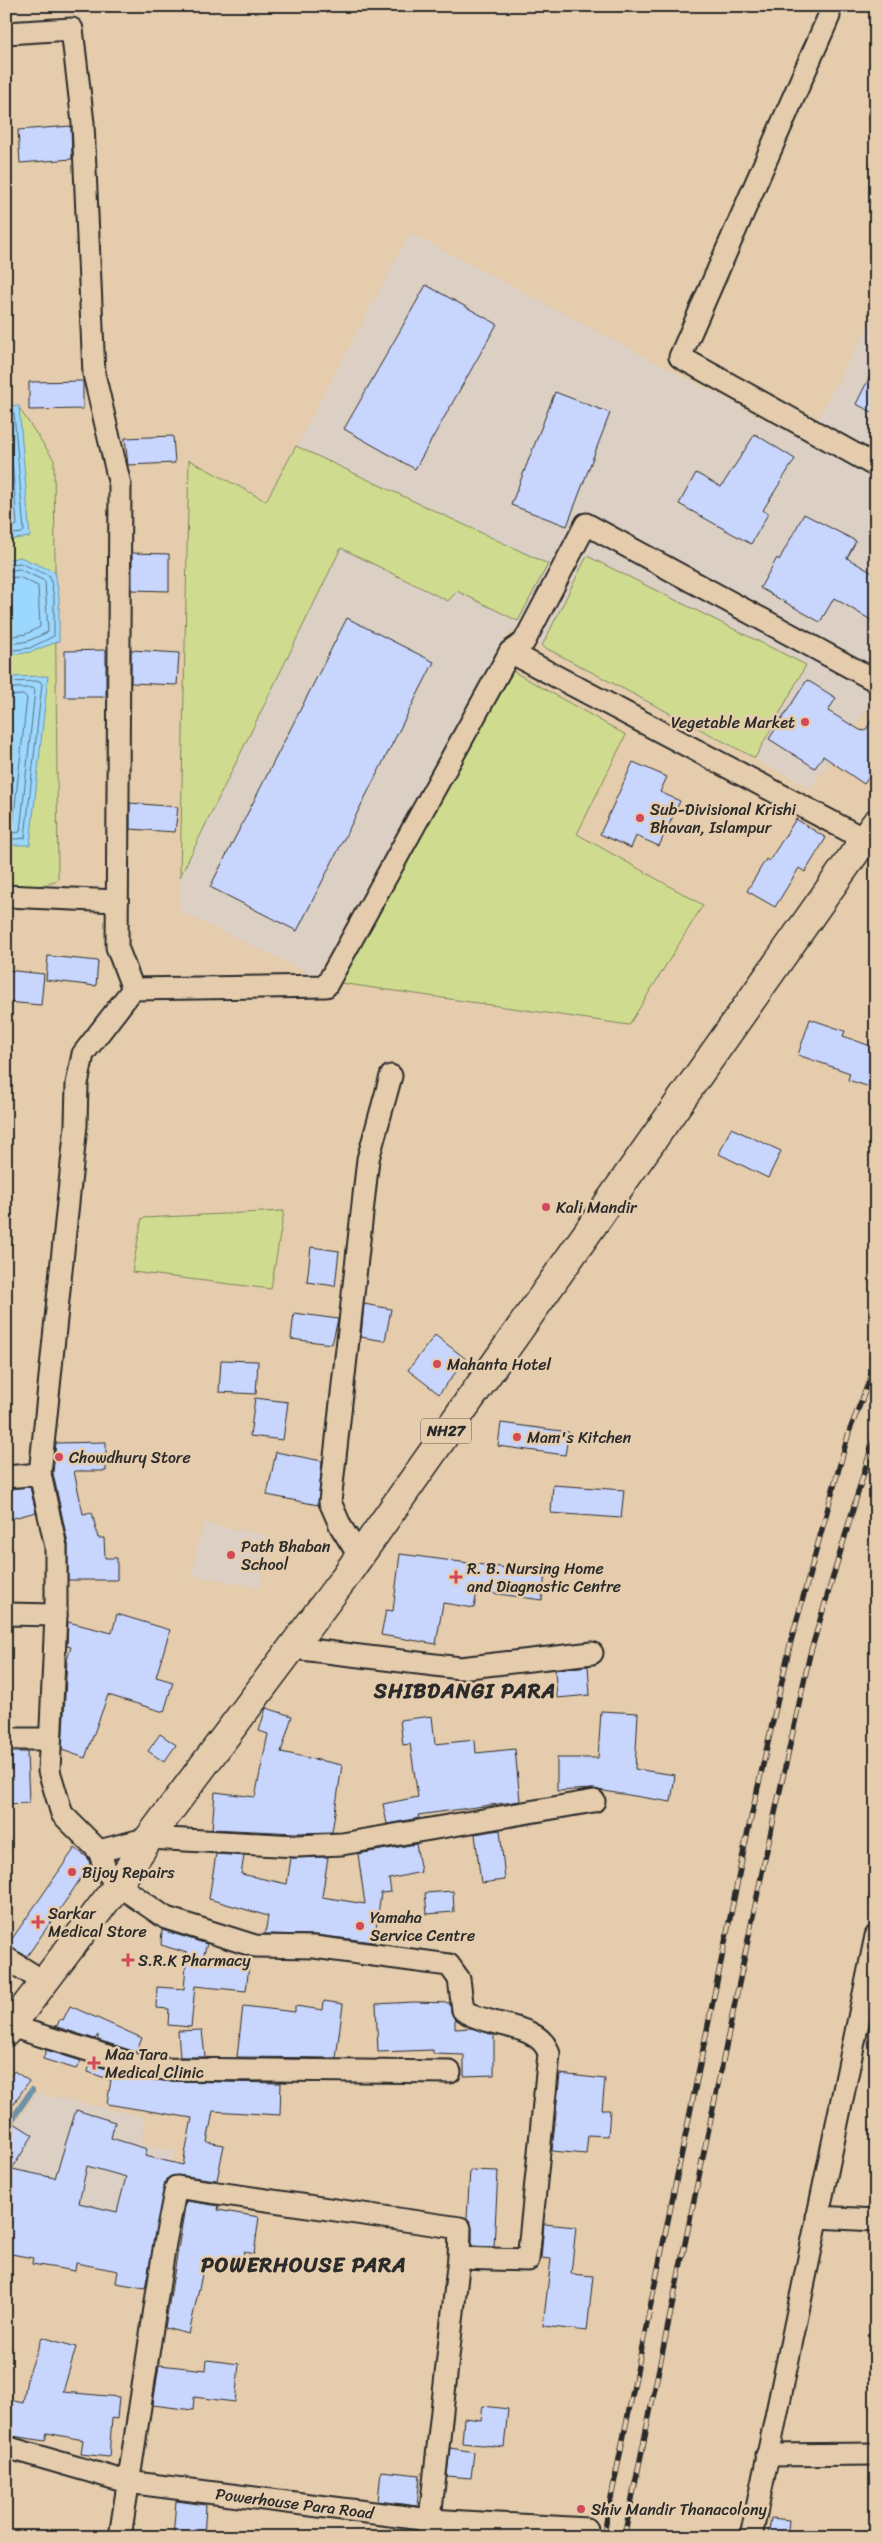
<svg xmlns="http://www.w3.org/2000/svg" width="882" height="2543" font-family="Sriracha,sans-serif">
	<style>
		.built { fill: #dccfc4 }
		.green { fill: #cfdc8f; stroke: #7d845d }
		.water { fill: #9cd7fd; stroke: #6f92a9 }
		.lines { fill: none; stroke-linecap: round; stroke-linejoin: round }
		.shore { stroke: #58707f; stroke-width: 1 }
		.stream { stroke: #6f92a9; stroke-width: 6 }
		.building { fill: #c8d5fc; stroke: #2b2b2b; fill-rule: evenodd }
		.minor-casing { stroke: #2b2b2b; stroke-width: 25 }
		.primary-casing { stroke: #2b2b2b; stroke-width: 31 }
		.minor { stroke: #e4ccac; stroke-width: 21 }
		.primary { stroke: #e4ccac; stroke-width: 28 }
		.rail-casing { stroke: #2b2b2b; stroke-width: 5.5 }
		.rail { stroke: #e4ccac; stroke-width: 4; stroke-dasharray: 11; stroke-linecap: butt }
		.poi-dot { fill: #d1495b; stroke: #e4ccac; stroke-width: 2 }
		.labels { text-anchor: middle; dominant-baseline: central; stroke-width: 5; stroke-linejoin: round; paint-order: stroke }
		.shield { fill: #e4ccac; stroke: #625b52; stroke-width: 1 }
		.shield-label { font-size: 15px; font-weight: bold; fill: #2b2b2b }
		.poi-label { font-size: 16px; fill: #2b2b2b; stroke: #e4ccac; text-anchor: start }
		.street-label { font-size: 16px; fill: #2b2b2b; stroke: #e4ccac }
		.district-label { font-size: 21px; font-weight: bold; letter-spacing: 1px; fill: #2b2b2b; stroke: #e4ccac }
	</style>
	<rect width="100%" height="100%" fill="#e4ccac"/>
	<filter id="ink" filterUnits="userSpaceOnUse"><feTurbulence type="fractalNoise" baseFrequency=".02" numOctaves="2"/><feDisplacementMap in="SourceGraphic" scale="10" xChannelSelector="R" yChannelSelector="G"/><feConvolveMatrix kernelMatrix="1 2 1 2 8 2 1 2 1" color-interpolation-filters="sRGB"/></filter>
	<g filter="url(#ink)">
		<g class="built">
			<path d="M410,233l466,245v218l-66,92 -300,-158 -194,346 -136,-65 9,-451 78,41z"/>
			<path d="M876,311v146l-61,-34z"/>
			<path d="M203,1523l67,13 -10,52 -68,-13z"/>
			<path d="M36,2093l108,24 -3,28 34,6 -21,87 -148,-28v-70z"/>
		</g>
		<g class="green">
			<path d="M6,406l13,2 35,52 4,420 -52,16z"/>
			<path d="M296,446l252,118 -30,57 -61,-30 -9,10 -107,-53 -161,329 9,-417 77,41z"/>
			<path d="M587,556l219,109 -51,93 -213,-112z"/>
			<path d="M509,669l117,66 -49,99 126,71 -74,120 -289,-42z"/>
			<path d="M284,1211l-13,78 -139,-17 10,-54z"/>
		</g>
		<g class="water">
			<path d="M6,405l13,1 11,131 -24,3z"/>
			<path d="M20,557l35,15 4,25v44l-28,11 -25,4v-96z"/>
			<path d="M48,676l-18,169h-24v-168z"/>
		</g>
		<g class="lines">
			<g class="shore">
				<path d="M6,410l8,3 10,118 -2,2 -16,2"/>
				<path d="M6,417l3,2 8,106 -11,4"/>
				<path d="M6,565l14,-2 30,13 4,22v38l-24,12 -24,3"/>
				<path d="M6,571l13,-2 26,12 3,51 -20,9 -22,4"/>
				<path d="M6,578l13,-1 19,9 2,41 -14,7 -20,3"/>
				<path d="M6,682l34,-1 2,3 -17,154 -19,2"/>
				<path d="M6,688h27l2,2 -15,142 -14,2"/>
				<path d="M6,696l18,-1 3,3 -14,126 -7,3"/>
			</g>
			<path class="stream" d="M7,2127l25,-37"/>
		</g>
		<g class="building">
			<path d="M71,126l1,33 -52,4 -2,-33z"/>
			<path d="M426,285l71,39 -82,145 -71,-40z"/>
			<path d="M876,364v50l-20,-10z"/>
			<path d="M83,381v28l-54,1v-28z"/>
			<path d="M555,392l55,21 -43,113 -56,-21z"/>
			<path d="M755,434l40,25 -32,51 5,4 -17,30 -72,-40 17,-31 25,14z"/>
			<path d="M173,436l2,27 -47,2 -3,-27z"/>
			<path d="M804,514l52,27 -9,17 29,17v48l-42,-25 -14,24 -60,-34 17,-30 2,2z"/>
			<path d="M132,553l37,1v37l-37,-1z"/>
			<path d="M347,618l87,44 -137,269 -87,-44z"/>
			<path d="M106,650v47h-41v-46z"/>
			<path d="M131,650l48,3 -2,32 -46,-2z"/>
			<path d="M807,680l29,18 -8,13 32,19 5,1 11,-17v52l-12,18 -41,-28 -8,12 -46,-29z"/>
			<path d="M633,762l34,15 -7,15 20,9 -21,45 -23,-10 -5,12 -31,-14z"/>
			<path d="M130,803l48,4 -3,25 -45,-3z"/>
			<path d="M796,819l30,19 -21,34 -6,-4 -24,39 -28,-16 19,-32 3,2z"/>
			<path d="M48,956l50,5 -2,25 -50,-6z"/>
			<path d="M6,970l38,4 -3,31 -35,-3z"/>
			<path d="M810,1019l35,12 -2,5 33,12v41l-28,-9 2,-7 -52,-18z"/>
			<path d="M731,1128l50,23 -13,27 -49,-24z"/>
			<path d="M311,1247l28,4 -4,35 -28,-4z"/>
			<path d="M364,1304l27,5 -6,32 -24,-4z"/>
			<path d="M294,1313l44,6 -6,25 -41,-5z"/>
			<path d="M435,1335l31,24 -27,35 -31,-24z"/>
			<path d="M221,1360l37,1 -2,33 -37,-2z"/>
			<path d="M255,1398l33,4 -5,38 -33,-4z"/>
			<path d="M501,1423l68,9 -4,23 -67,-9z"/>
			<path d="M106,1442v29h-32l9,43 9,-2 6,26h6l1,20h12v22h-49v-36l-15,-71 3,-30z"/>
			<path d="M276,1452l46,9 -4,44 -51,-10z"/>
			<path d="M553,1485l71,5 -3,28 -70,-5z"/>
			<path d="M30,1487l6,25 -30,8v-31z"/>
			<path d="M400,1554l145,19 -3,27 -65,-9 -3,17 -31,-5 -7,41 -55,-9 5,-25 7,1z"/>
			<path d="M117,1614l53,16 -14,47 17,5 -9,30 -56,-17 -23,63 -23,-8 5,-90 4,-13 -4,-1 1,-24 44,11z"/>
			<path d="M588,1666l2,29 -33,3 -2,-28z"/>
			<path d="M266,1708l26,8 -11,36 61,13 -10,67 -36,1 -84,-4 3,-37 40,5 13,-63 -9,-3z"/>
			<path d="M601,1711l37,2 -3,56 40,6 -4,27 -79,-13 -35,2v-33h41z"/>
			<path d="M432,1716l3,28 40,-4 1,13 39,-4 5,52 -102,14 1,3 -32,6 -4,-20 35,-7 -8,-53 -7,1 -3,-25z"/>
			<path d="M160,1734l16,11 -12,17 -16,-11z"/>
			<path d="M6,1752h21l2,51 -23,1z"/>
			<path d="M500,1830l5,50 -24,3 -6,-49z"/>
			<path d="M416,1844l5,28 -32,7 2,13 -10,1 -7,49 -58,-7 -51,-1 3,-18 -59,-17 7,-45 28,2 -3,18 46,10 4,-26 37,-1 -6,40 43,7 -7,-50z"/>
			<path d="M75,1848l13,10 2,6 -21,32 -42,60 -20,-10z"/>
			<path d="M453,1891l1,21 -27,2 -2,-21z"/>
			<path d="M162,1930l45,14 -5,16 47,5 -3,26 -51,-5 -4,41 -23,-2 1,-16 -13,-1 1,-21 27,2 3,-36 -26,-8z"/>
			<path d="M324,2001l19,3 -7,54 -99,-1 6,-51 52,6v-6l28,4z"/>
			<path d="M414,2002l36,1 1,9 4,8v9l16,-1 23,7v40l-30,1v-21l-31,-1v-4l-55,2 -2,-48z"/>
			<path d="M70,2006l72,32 -6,14 -38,-12v-5l-3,4 -41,-13h3l3,-7 3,1z"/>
			<path d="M202,2030l3,27h-25l-2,-26z"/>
			<path d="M46,2050l35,11 -5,8 -33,-10z"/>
			<path d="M90,2064l46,14 29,3 116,2 -1,32 -67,-4 -6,31 17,3 -7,35 -39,-5 -12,4 -21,109 -29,-5 2,-12 -42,-8 -1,8 -43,-7 1,-6 -27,-5v-135l27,17 -21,34 43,9 21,-68 39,12 -4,16 36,11 -2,7 38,9 9,-47 -85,-14 4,-24 -23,-8zM87,2166l39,11 -9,35 -38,-9z"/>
			<path d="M14,2071l15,10 -23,34v-32z"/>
			<path d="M560,2074l45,5 -3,31h8l-2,26 -20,-1 -2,19 -34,-3z"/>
			<path d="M470,2170l28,1 -4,76 -22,-1v-18l-5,-10z"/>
			<path d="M186,2201l33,5 -1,4 41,7 -5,37 -10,-2 -3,14 -36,-5 -16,73 -24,-6z"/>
			<path d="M544,2224l32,3 -5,47 22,2 -6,55 -44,-5 8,-67 -10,-1z"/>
			<path d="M42,2337l34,10 -13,45 56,5 -2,22 -5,-1 -3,39 -28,-3 2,-14 -36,-7 -2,8 -39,-6v-36l17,4 4,-24z"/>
			<path d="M207,2360l32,4 -4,38 -41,-5 -1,13 -40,-5 6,-40 47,5z"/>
			<path d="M483,2406l25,3 -4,38 -42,-4 2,-25 17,2z"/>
			<path d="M450,2448l24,4 -3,26 -24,-2z"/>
			<path d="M381,2471l39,4 -3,31 -39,-5z"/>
			<path d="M176,2501l30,4 -2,32h-31z"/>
			<path d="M771,2518l18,2 -2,17h-19z"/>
		</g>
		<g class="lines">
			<g class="minor-casing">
				<g id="minor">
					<path d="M829,6v10l-149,341 196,109"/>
					<path d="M6,33l66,-4 11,94 11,251 26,111 -3,462 16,42 -50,65 -6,30 -1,41 -36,349 16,73v68l-7,156 13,43 37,37 7,20 12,14 48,33 89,28 59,1 135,18 10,14 4,31c24,18 78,12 86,44l-21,206 -69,-2"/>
					<path d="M510,652l354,187"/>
					<path d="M6,896l111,5"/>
					<path d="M133,989l193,-3 184,-334 14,-10 62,-118 290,157"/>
					<path d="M6,1477l34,-3"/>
					<path d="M358,1554l-17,-27 -11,-25 38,-343 23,-83"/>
					<path d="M6,1614l50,1"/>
					<path d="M293,1648l167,20 132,-15"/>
					<path d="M6,1739h43"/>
					<path d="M99,1851l50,-13 147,8 46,-2 252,-43"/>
					<path d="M6,1958l38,24"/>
					<path d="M10,2026l130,40 26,3 284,3"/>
					<path d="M817,2217l59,3"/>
					<path id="s1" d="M6,2447l121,35 303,38 157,9"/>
					<path d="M767,2455l109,-1"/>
					<path d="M120,2537l45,-294 11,-56 284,41 -1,30 -31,279"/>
					<path d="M751,2537l125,-601"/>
				</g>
			</g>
			<g class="primary-casing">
				<path id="primary" d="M6,2032l112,-147 31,-47 193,-257 534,-758"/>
			</g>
			<use href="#minor" class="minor"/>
			<use href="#primary" class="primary"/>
			<g class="rail-casing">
				<g id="rail">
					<path d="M603,2537l143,-697 45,-199 58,-209 27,-68"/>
					<path d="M624,2537l140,-674 46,-209 66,-222"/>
				</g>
			</g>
			<use href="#rail" class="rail"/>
		</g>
	</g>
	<g class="poi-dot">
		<circle cx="805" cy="722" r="5"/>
		<circle cx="640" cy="818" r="5"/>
		<circle cx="546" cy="1207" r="5"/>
		<circle cx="437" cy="1364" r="5"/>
		<circle cx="517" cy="1437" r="5"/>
		<circle cx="59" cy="1457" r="5"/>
		<circle cx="231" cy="1555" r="5"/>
		<path d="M453.5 1569.5h5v5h5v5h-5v5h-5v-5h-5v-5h5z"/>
		<circle cx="72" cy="1872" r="5"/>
		<path d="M35.5 1914.5h5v5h5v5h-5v5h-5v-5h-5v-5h5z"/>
		<circle cx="360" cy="1926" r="5"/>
		<path d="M125.5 1952.5h5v5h5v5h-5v5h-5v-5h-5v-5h5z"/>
		<path d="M91.5 2055.5h5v5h5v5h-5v5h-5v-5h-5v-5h5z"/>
		<circle cx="581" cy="2509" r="5"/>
	</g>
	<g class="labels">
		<rect class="shield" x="421" y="1418.5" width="50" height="25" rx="4"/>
		<g class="shield-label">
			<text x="446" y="1431">NH27</text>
		</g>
		<g class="poi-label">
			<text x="795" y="722" text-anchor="end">Vegetable Market</text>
			<text x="650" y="809">Sub-Divisional Krishi<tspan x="650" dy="18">Bhavan, Islampur</tspan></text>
			<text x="556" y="1207">Kali Mandir</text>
			<text x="447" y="1364">Mahanta Hotel</text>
			<text x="527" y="1437">Mam's Kitchen</text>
			<text x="69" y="1457">Chowdhury Store</text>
			<text x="241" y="1546">Path Bhaban<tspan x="241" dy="18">School</tspan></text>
			<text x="467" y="1568">R. B. Nursing Home<tspan x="467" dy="18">and Diagnostic Centre</tspan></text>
			<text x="82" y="1872">Bijoy Repairs</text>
			<text x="48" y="1913">Sarkar<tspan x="48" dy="18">Medical Store</tspan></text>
			<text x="370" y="1917">Yamaha<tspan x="370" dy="18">Service Centre</tspan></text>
			<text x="138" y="1960">S.R.K Pharmacy</text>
			<text x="105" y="2054">Maa Tara<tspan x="105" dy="18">Medical Clinic</tspan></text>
			<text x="591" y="2509">Shiv Mandir Thanacolony</text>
		</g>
		<g class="street-label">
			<text stroke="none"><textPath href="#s1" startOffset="295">Powerhouse Para Road</textPath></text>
		</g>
		<g class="district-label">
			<text x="465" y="1691">SHIBDANGI PARA</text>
			<text x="304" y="2265">POWERHOUSE PARA</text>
		</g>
	</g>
	<rect width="882" height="2543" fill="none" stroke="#e4ccac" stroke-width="25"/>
	<rect x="12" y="12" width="857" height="2518" fill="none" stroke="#2b2b2b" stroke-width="2" filter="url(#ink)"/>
</svg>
